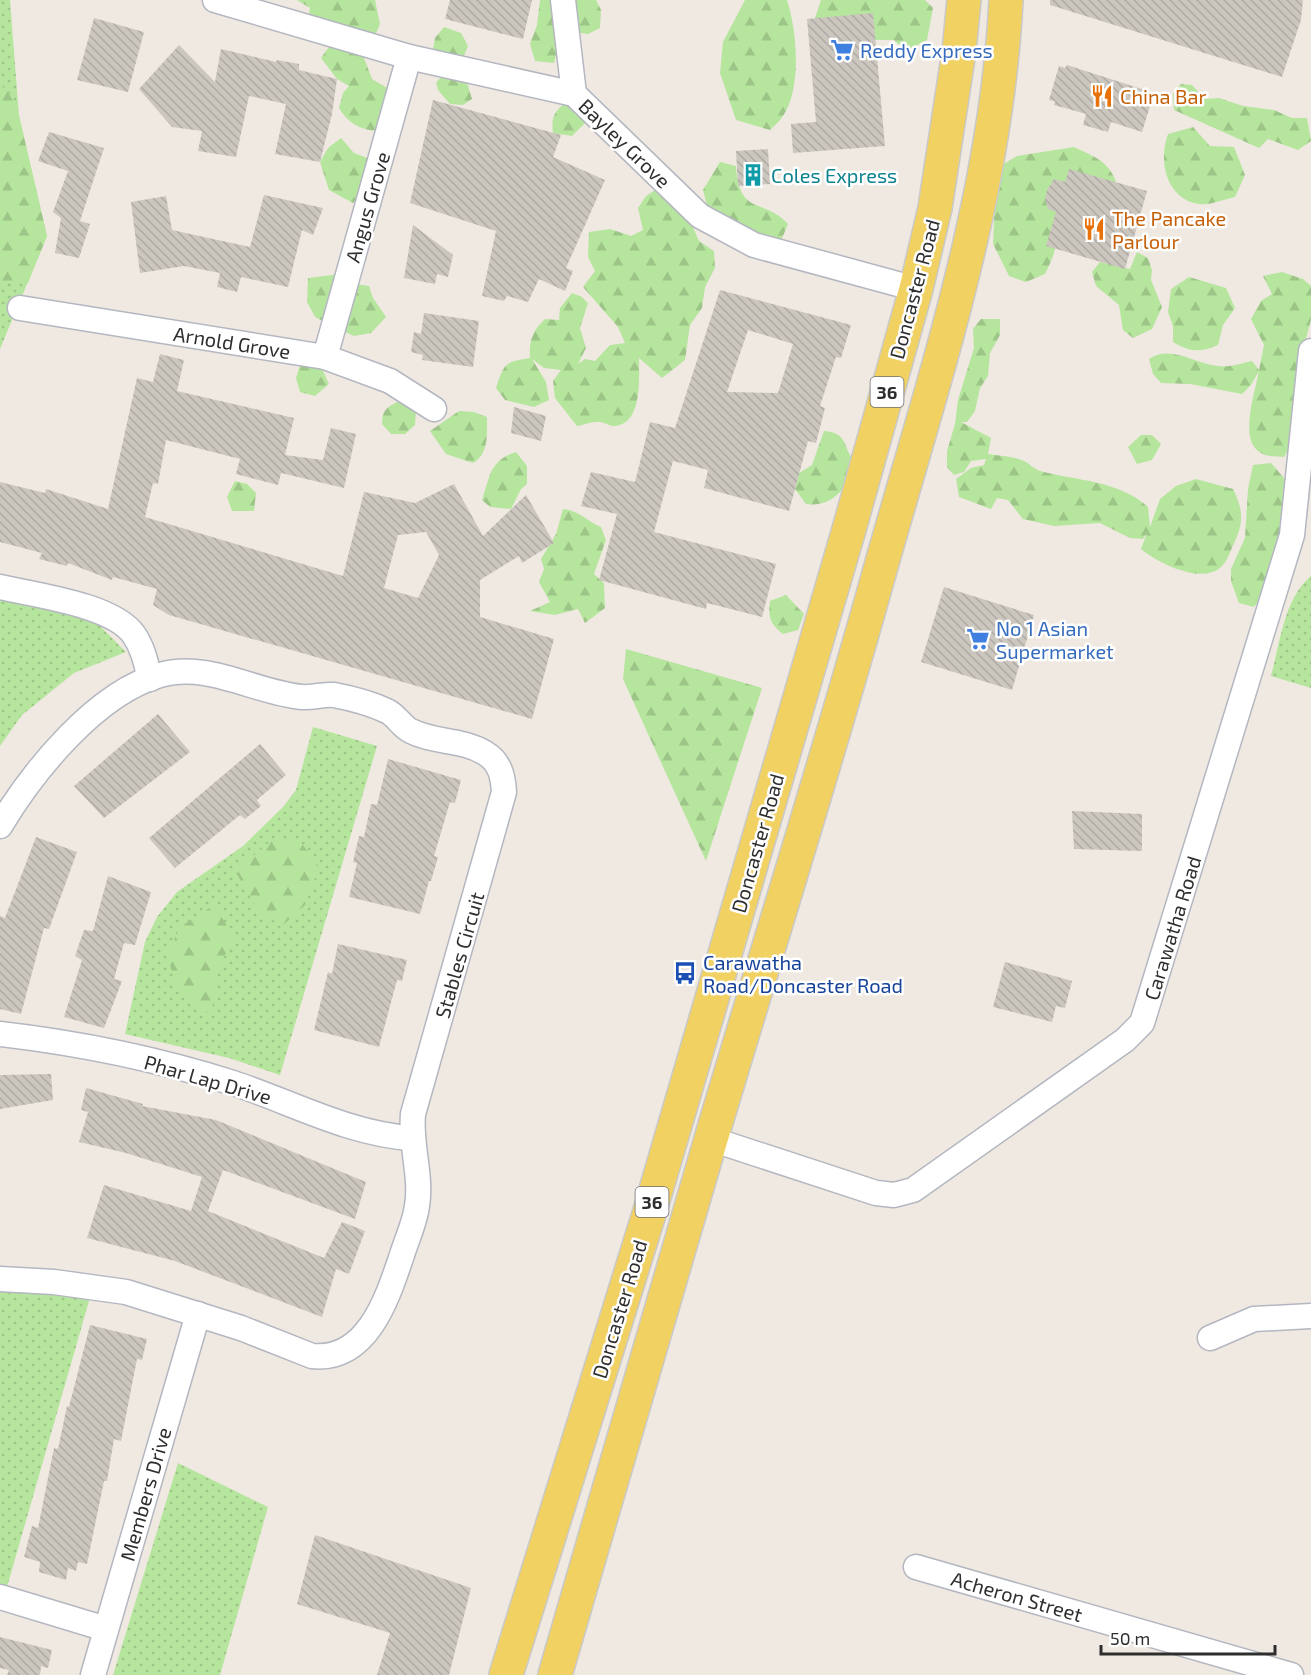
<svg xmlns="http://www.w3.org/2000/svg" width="1311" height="1675" font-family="'Exo 2',sans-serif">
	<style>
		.grass { fill: url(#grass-dots) }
		.forest { fill: url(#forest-firs) }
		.building { fill: url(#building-back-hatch); fill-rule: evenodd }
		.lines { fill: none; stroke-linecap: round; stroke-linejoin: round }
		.minor-casing { stroke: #b4b7c1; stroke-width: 27 }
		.primary-casing { stroke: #c9c9c9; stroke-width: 36 }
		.minor { stroke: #fff; stroke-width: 24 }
		.primary { stroke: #f2d163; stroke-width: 33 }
		.labels { text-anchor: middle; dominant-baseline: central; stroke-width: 5; stroke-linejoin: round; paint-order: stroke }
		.shield { fill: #fff; stroke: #6d6d6d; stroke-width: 1.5 }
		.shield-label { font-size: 18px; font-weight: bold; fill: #2e2e2e }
		.shop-label { font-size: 20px; fill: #366cbe; stroke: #fff; text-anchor: start }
		.food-label { font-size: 20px; fill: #c56008; stroke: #fff; text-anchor: start }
		.street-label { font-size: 20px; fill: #2e2e2e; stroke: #fff }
		.culture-label { font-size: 20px; fill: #0d838f; stroke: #fff; text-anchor: start }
		.transit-label { font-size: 20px; fill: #164399; stroke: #fff; text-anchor: start }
	</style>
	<defs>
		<pattern id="grass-dots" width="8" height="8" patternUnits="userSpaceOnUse" patternTransform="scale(1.5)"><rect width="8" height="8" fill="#b6e59e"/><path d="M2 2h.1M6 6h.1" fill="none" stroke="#9dc588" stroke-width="1.8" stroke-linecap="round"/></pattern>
		<pattern id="forest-firs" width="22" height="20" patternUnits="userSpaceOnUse" patternTransform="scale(1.5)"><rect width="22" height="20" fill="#b6e59e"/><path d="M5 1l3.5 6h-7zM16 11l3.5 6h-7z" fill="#9dc588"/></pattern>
		<pattern id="building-back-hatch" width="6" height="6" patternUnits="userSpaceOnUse" patternTransform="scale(1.5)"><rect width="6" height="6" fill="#cbc7bf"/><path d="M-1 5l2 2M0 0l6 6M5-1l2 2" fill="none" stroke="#afaba4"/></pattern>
	</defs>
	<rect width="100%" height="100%" fill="#efe9e1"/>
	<g class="grass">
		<path d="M0,0h10l9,116 28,120 -47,113z"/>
		<path d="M1311,576v112l-40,-12c9,-32 13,-78 40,-100z"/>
		<path d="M7,597l91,27 28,28 -52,21 -52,42 -22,31v-147z"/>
		<path d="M313,727l64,19 -97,329 -51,-17 -104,-24 20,-92 12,-25 20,-25 66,-46 40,-39 13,-17z"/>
		<path d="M0,1290l91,4 -84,293 -7,-3z"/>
		<path d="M178,1463l90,44 -48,168h-107z"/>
	</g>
	<g class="forest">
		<path d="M297,0h78l5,24 -7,16 -15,2 14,37 15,9 6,27 -10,15c-18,3 -35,-6 -44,-22l4,-15 6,-7 -12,-7 -16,-21 10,-14 -26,-5 5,-31z"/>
		<path d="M540,0h20v38l-6,25 -19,-2 -5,-17 7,-19z"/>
		<path d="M572,0h24l5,10 -1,18 -12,6 -21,-3z"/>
		<path d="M745,0h42c10,31 15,88 -4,116 -3,5 -9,10 -13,14l-34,-10 -16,-47 3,-31z"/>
		<path d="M821,0h104l8,8 -6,32 -21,11 -12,-11h-19l-31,-16 -29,-6z"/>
		<path d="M444,27l17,6 7,13 -7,17 -29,-7 3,-18z"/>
		<path d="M445,72l20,4 7,23 -9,6 -13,-1 -12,-14 -2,-7z"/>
		<path d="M0,84l12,12 7,20 28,120 -19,47 -28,-1z"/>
		<path d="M1181,84l11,1 13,14 14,-1 24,8 31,4 18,8h15l4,23 -13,9 -30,-11 -9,9 -85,-38 -1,-16z"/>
		<path d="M568,101l18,21 -14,14 -19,-3c-2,-16 1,-22 15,-32z"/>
		<path d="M1193,127l17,19 24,1 11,28 -10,22c-10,2 -27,9 -36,7 -33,-5 -41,-43 -31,-70z"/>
		<path d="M341,138l13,15 16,6 -3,31 -14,13 -24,-13 -9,-28 8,-14z"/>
		<path d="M1074,147c19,9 35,14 42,35l-57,54 -7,23 -7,15 -19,8 -17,-6 -16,-32 2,-47 7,-32 15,-9z"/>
		<path d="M720,162l16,4c3,51 27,31 52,58l-8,19 -45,6 -21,-16 -11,-43z"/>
		<path d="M660,187l27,27 12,27 15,10 1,17 -10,19 -3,21 -12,17 -5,35 -23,18 -23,-20c0,19 4,67 -25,68 -5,0 -10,-4 -14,-4 -7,-1 -16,3 -23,4l-22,-28 -2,-17 8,-11 -17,-2 -12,-9 14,23 3,18 -15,7 -29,-7 -9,-12c8,-25 9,-26 34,-30 -1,-17 2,-27 15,-39l14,1 1,-12 12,-15 10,4 6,6 -8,25 6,20 -8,16 7,-5 10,2 15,-16 15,-2 -7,-16 -35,-40 12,-16 -7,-14 1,-25 21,-3 21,7 12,-6 -5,-22 8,-12z"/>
		<path d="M1137,252l11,6 4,12 -1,10 11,27 -10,22 -19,9 -10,-8 -4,-25 -23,-19 -4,-14 8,-10 30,7z"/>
		<path d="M1282,272l21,7 8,7v34l-13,47 -1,67 -13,23c-6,-1 -18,0 -23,-4 -23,-12 -6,-60 -2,-82l-8,14 -9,9 -52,-10 -29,-1 -8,-9 -4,-15c22,-15 46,5 69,7 11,2 24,-3 34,-5l7,9 5,-25 -13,-26 10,-18 11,-7 -9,-18z"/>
		<path d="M340,274l15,10 14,2 4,12 13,19 -15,16 -17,3 -20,-9 -19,-10 -8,-15 1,-24z"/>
		<path d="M1189,277l37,11 9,20 -12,17 -5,20c-18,8 -28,7 -45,-3v-16l-5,-14 3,-23z"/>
		<path d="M981,319h19v16l-10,18 -2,23 -8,12 -5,23 -8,11h-6l30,16 -3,16c12,2 25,2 36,7 6,3 10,8 16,10 37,10 78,9 108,36l2,20 10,-28 16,-13 20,-7 37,10c10,20 11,32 2,52 -4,8 -7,19 -13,25 -19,20 -64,-3 -81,-17l6,-16 -4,6 -13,-1 -30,-15 -46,3 -31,-7 -15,-19 -11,-2 -6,11 -32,-12 -3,-18 15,-11 13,-3 2,-6 -15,2 -7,11 -10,3 -7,-8v-16l8,-27 3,-24 16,-52 -1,-19z"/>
		<path d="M316,356l13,28 -14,12 -15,-4 -4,-14 4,-13z"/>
		<path d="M399,401l17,7 -1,17 -10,9h-14l-9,-10c0,-14 5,-17 17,-23z"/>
		<path d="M459,411l15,1 13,5c0,17 2,37 -14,46l-27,-9 -16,-23z"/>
		<path d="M824,431c26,2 18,18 31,30 -5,25 -22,47 -49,43l-11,-15 4,-16 13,-8z"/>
		<path d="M1141,435h11l9,9 -9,16 -15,4 -9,-17z"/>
		<path d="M516,452l11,14v18l-6,5 -10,20 -21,-2 -8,-7c8,-24 8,-40 34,-48z"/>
		<path d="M1271,463l32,37 -37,90 -12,17 -15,-4 -8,-22v-12l14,-31 3,-49 5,-24z"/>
		<path d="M235,481l12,3 9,9 -2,18h-22l-5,-14z"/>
		<path d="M563,509c19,3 22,11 38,18l5,13 -12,34 10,9 1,25 -20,15 -7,-14 -23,6 -25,-4 20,-9 -11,-20 5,-13 -3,-10 15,-25z"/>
		<path d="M786,595l18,19 -6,16 -15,4c-13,-10 -15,-17 -13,-33z"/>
		<path d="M626,649l136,39 -56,173 -83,-182z"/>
		<path d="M275,838l25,3 19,26 -14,38 -23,21 -23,-15 -24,-40z"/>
		<path d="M214,905l20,32 -15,30 -8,47 -31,-18 -13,-40 13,-29z"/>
	</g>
	<g class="building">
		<path d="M450,0h82l-9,39 -78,-20z"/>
		<path d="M1050,0h253l-2,20 -19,57 -232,-72z"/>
		<path d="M873,13l12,133 -92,7 -2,-29 25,-2 -9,-103z"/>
		<path d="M94,18l50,14 -16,60 -51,-12z"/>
		<path d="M179,45l36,37 6,-33 55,13 1,-2 22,4v6l38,9 -5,35 -12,48 -45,-8 11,-50 -37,-8 -13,61 -38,-6 4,-20 -30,-4 -33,-38z"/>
		<path d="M1067,65l87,28 -12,39 -31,-10 -3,10 -25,-7 3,-11 -32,-9 1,-4 -6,-1 10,-34 6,2z"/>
		<path d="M433,100l128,35 -8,22 52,23 -39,88 7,3 -8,20 -26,-12 -11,23 -21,-6 -3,5 -22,-5 14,-65 -86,-28z"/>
		<path d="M49,132l55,16 -24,73 10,3 -11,34 -24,-5 6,-35 -8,-6 15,-41 -30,-10z"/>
		<path d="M768,149l2,35 -32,2 -2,-35z"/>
		<path d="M1069,169l78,22 -22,78 -79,-23 10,-34 -8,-3 -3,-10 2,-9 7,-11 11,3z"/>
		<path d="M264,195l59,13 -10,27 -11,-5 -14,57 -47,-10 -4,15 -20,-5 3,-14 -36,-7 -44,7 -9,-71 35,-6 6,34 78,17z"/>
		<path d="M413,225l40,30 -5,22 -11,-3 -2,10 -31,-6z"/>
		<path d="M720,290l131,35 -10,33 -5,-1 -16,49 5,2 -9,35 -8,-2 -19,70 -85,-23 4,-18 -35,-9 -19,71 122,32 -14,53 -55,-14 -1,6 -107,-29 18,-66 -36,-8 10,-34 44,10 15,-60 25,6zM748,330l45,14 -15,49 -51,-1z"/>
		<path d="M424,313l55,8 -6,46 -51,-7 1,-5 -12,-3 3,-20 7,2z"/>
		<path d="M160,354l24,6 -7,31 117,27 -9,37 38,5 8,-32 25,6 -12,54 -63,-15 -3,12 -42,-11 4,-15 -74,-19 -8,44 -5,-1 -8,34 198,59 21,-84 51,11 39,-19 29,52 43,-41 28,48 -32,20 -3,-7 -39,24v37l74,22 -22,80 -363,-104 -16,-10 4,-16 -44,-12 -1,3 -44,-17 -1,3 -28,-7 3,-6 -42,-11v-60l45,11 1,-4 62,20 29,-131 16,4zM426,532l13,23 -21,43 -34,-10 14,-53z"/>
		<path d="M514,407l32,9 -5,25 -30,-8z"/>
		<path d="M944,587l90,28 -22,75 -91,-28z"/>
		<path d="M158,714l32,38 -86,66 -30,-32z"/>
		<path d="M260,744l26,31 -29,25 4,6 -16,13 -5,-4 -65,53 -26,-30z"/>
		<path d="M388,759l73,21 -6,23 -5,-1 -16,54 4,1 -7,24h-2l-9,33 -71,-17 8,-34 -4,-1 6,-26 5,1 7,-33 6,1z"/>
		<path d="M1072,811l70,3v37l-68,-2z"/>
		<path d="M36,837l41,15 -28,77 -5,-1 -23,86 -21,-5v-93l5,2z"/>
		<path d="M108,876l43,16 -16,53 -11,-2 -10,36 8,2 -18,47 -40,-11 18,-57 -7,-4 9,-26 9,1z"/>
		<path d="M338,944l69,16 -5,21 -5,-1 -18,67 -65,-17 14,-58 4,2z"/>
		<path d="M1005,962l67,19 -7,27 -9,-2 -4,16 -59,-15z"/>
		<path d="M51,1074l2,26 -53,9v-34z"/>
		<path d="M86,1088l57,16 -1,2 74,14 150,62 -11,37 -132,-49 -15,41 116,47 18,-36 23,9 -16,43 -13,-5 -14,48 -147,-56 -88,-23 17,-53 87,26 11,-34 -76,-24 -47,-11 9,-30 -7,-2z"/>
		<path d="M90,1325l57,14 -5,21 -5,-1 -16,82 -7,-2 -7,42h-3l-17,83 -9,-2 -2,9 -8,-3 -2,12 -27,-8 1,-10 -16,-5 8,-31 6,2 16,-80 4,1 9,-43 2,1z"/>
		<path d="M315,1535l156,53 -22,87h-72l13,-42 -93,-29z"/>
		<path d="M0,1637l52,13 -4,18 -7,-2 -1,9h-33l2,-5 -9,-2z"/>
	</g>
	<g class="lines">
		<g class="minor-casing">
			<g id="minor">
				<path d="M215,0l194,57 165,37 126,122 54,29 162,44"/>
				<path d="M563,0l11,94"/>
				<path d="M20,308l305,49 65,24 44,28"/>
				<path d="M325,357l84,-300"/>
				<path d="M0,587c35,8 114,18 134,48 9,13 12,28 16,44"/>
				<path d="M0,826c33,-55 96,-133 160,-151 48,-14 96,18 142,22 11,1 22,-3 32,-2 16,3 38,9 53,16 9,4 15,16 24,20 23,12 51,8 74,22 15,9 18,23 19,39l-91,322c-3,31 9,62 4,92 -2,16 -10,33 -15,49 -14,41 -34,107 -90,101l-71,-28 -115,-36 -72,-10 -54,-3"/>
				<path d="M0,1034c78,9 157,25 233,49 58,19 116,51 178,55"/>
				<path d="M711,1139l165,54 18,2 19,-5 212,-150 17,-17 150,-488 19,-184"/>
				<path d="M1210,1338l44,-19 57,-3"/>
				<path d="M916,1567l375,108"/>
				<path d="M0,1597l106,32"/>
				<path d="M93,1675l105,-361"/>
			</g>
		</g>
		<g class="primary-casing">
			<g id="primary">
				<path d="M506,1675l143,-461 199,-681 68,-244 19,-81 24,-157 5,-51"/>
				<path d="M555,1675c52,-179 103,-358 156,-536 54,-182 111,-362 162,-544 54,-196 123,-391 133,-595"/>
			</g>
		</g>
		<use href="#minor" class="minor"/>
		<use href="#primary" class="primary"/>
	</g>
	<defs>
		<g id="supermarket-bare" transform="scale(1.8)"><path d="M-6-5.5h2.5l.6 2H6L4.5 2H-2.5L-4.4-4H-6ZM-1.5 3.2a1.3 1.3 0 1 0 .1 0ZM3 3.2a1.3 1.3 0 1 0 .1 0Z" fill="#3f7fe0" stroke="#fff" stroke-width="2.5" paint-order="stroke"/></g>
		<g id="restaurant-bare" transform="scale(1.8)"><path d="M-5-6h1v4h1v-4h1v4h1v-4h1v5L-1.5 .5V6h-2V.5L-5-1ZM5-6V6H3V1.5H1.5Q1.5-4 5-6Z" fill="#e8710a" stroke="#fff" stroke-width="2.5" paint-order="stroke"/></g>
		<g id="building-bare" transform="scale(1.8)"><path d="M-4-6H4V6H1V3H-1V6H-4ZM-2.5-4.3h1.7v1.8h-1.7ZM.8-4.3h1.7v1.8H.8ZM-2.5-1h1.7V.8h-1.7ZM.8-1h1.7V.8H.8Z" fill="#0f9aa8" stroke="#fff" stroke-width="2.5" paint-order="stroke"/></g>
		<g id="bus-bare" transform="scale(1.8)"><path d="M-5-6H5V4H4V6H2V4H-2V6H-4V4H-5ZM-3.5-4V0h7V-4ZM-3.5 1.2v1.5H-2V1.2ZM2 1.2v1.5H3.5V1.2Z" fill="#1a4fb4" stroke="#fff" stroke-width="2.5" paint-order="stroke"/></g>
	</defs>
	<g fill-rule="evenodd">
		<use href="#supermarket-bare" x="842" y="50"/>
		<use href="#restaurant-bare" x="1102" y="96"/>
		<use href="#building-bare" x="753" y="175"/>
		<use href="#restaurant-bare" x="1094" y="229"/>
		<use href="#supermarket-bare" x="978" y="639"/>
		<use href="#bus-bare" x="685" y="973"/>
	</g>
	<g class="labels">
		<g class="shield">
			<rect x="870.5" y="377" width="33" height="30" rx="4.5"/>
			<rect x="635.5" y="1187" width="33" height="30" rx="4.5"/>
		</g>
		<g class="shield-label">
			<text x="887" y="392">36</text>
			<text x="652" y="1202">36</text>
		</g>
		<g class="shop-label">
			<text x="860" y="50">Reddy Express</text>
			<text x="996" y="628">No 1 Asian<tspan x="996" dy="23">Supermarket</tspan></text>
		</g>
		<g class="food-label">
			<text x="1120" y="96">China Bar</text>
			<text x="1112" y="218">The Pancake<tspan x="1112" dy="23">Parlour</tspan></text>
		</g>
		<g class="street-label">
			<text transform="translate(625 143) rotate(44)">Bayley Grove</text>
			<text transform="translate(367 207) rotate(-74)">Angus Grove</text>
			<text transform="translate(914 289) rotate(-75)">Doncaster Road</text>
			<text transform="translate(232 342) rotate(9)">Arnold Grove</text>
			<text transform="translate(757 843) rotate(-74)">Doncaster Road</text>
			<text transform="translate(1172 928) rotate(-73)">Carawatha Road</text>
			<text transform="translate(459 955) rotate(-74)">Stables Circuit</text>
			<text transform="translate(208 1079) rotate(16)">Phar Lap Drive</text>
			<text transform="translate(619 1309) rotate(-73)">Doncaster Road</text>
			<text transform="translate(145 1494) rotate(-74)">Members Drive</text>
			<text transform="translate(1017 1596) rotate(16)">Acheron Street</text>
		</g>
		<g class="culture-label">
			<text x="771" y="175">Coles Express</text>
		</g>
		<g class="transit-label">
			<text x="703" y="962">Carawatha<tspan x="703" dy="23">Road/Doncaster Road</tspan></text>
		</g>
	</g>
	<path d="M1101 1645v9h174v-9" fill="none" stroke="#2e2e2e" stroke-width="3"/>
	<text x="1110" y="1645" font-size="18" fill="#2e2e2e" stroke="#ffffff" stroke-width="4.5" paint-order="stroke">50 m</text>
</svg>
